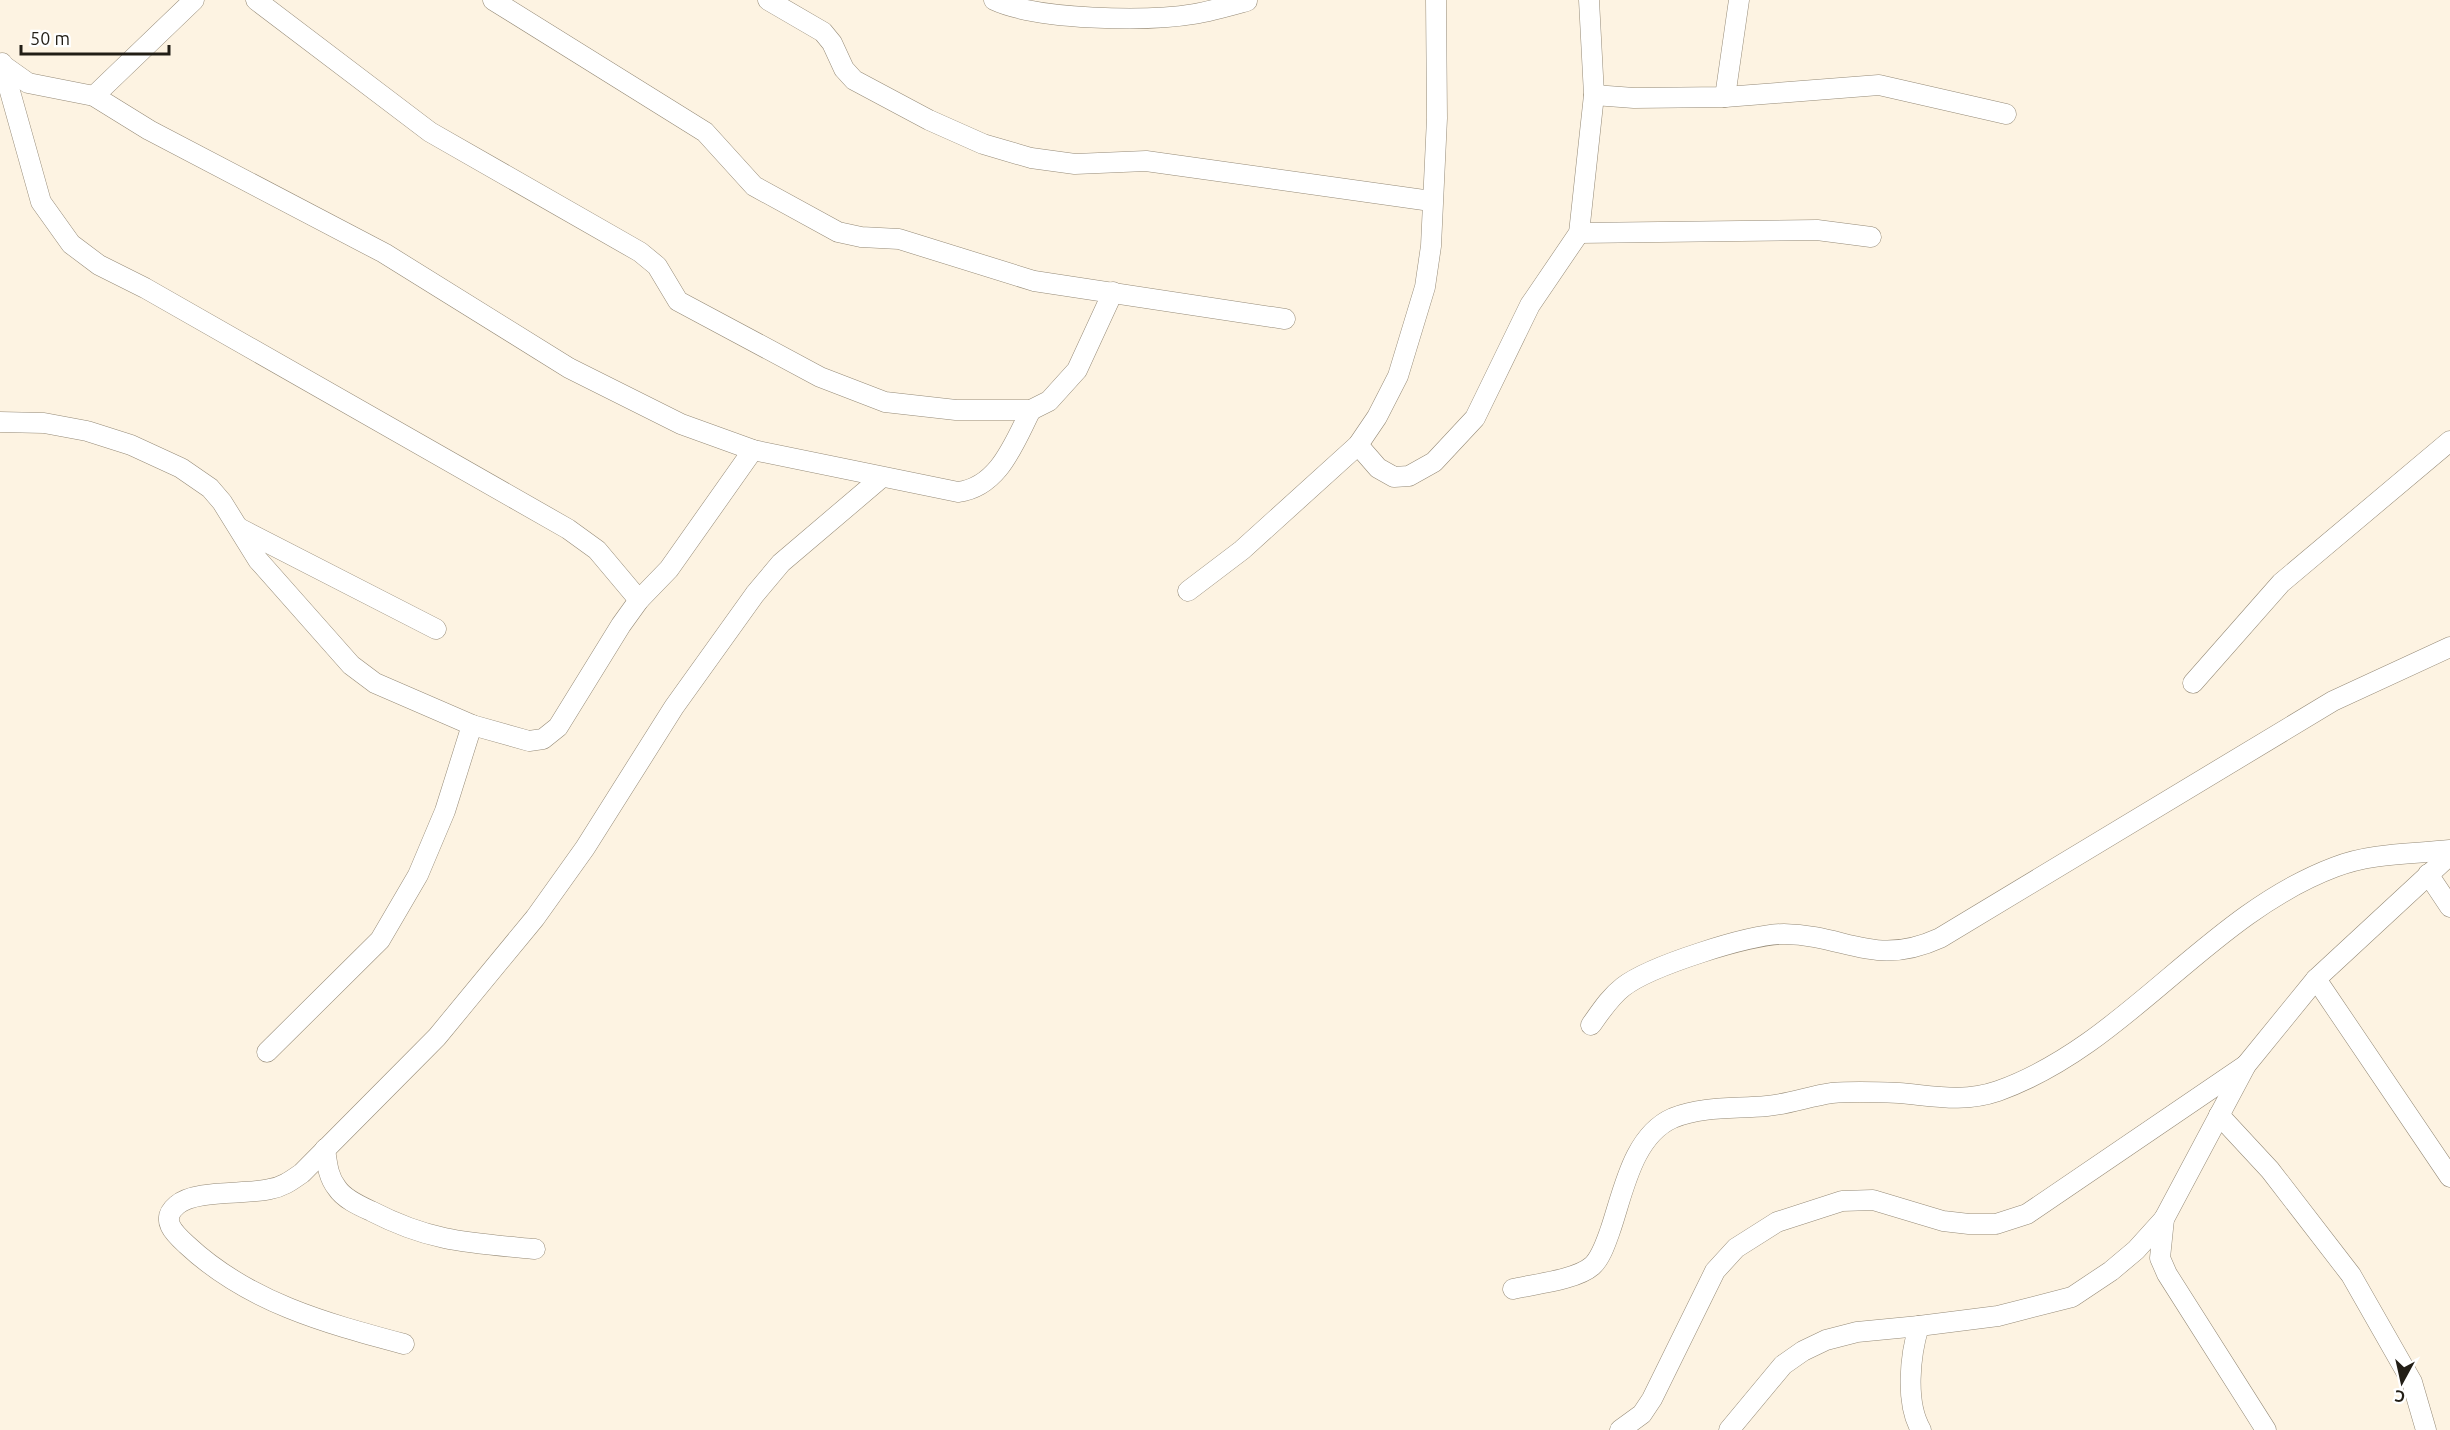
<svg xmlns="http://www.w3.org/2000/svg" width="2450" height="1430" font-family="Ubuntu,sans-serif">
	<style>
		.lines { fill: none; stroke-linecap: round; stroke-linejoin: round }
		.street-casing { stroke: #958a77; stroke-width: 21 }
		.street { stroke: #fff; stroke-width: 20 }
	</style>
	<rect width="100%" height="100%" fill="#fdf3e2"/>
	<g class="lines">
		<g class="street-casing">
			<g id="street">
				<path d="M256,0l174,132 210,120 17,14 21,35 142,76 65,25 71,8h75l18,-9 28,-31 36,-78"/>
				<path d="M493,0l212,132 49,54 84,46 23,5 38,2 135,42 251,38"/>
				<path d="M768,0l55,32 9,11 12,26 10,11 75,40 54,24 48,14 44,6 71,-3 285,40"/>
				<path d="M994,0c43,20 152,22 200,14 18,-3 35,-8 53,-13"/>
				<path d="M2,63l39,139 30,42 28,21 46,23 423,241 29,21 42,50"/>
				<path d="M4,66l24,17 66,13 55,34 235,123 185,115 112,56 72,26 205,42c41,-5 56,-49 73,-82"/>
				<path d="M1594,95l40,3 91,-1 154,-12 127,29"/>
				<path d="M94,96l100,-96"/>
				<path d="M1725,97l14,-97"/>
				<path d="M1579,233l238,-3 54,7"/>
				<path d="M0,422l44,1 43,8 44,14 50,23 29,20 12,14 36,58 93,105 24,18 97,42"/>
				<path d="M1358,445l20,23 16,9 15,-1 25,-14 41,-44 55,-113 49,-72 15,-138 -5,-95"/>
				<path d="M239,528l197,101"/>
				<path d="M1188,591l54,-41 116,-105 19,-28 21,-41 27,-89 6,-41 6,-128 -1,-118"/>
				<path d="M2193,683l88,-100 169,-142"/>
				<path d="M2428,874l22,33"/>
				<path d="M2316,979l134,198"/>
				<path d="M1591,1025c10,-14 19,-28 32,-38 27,-21 127,-53 161,-53 63,1 90,34 156,4l393,-237 117,-54"/>
				<path d="M267,1052l113,-112 38,-65 27,-64 27,-86 57,16 14,-2 15,-12 63,-102 18,-25 30,-31 84,-119"/>
				<path d="M2219,1115l51,55 81,105 61,107 14,48"/>
				<path d="M325,1149c2,14 3,28 12,39 7,11 23,18 34,23 60,31 98,32 164,38"/>
				<path d="M1513,1289c21,-5 63,-9 79,-23 9,-8 14,-24 18,-35 13,-37 22,-95 63,-113 30,-12 62,-9 94,-12 22,-2 43,-10 65,-13 21,-2 46,-1 67,0 35,3 64,10 99,-2 129,-46 209,-176 337,-224 35,-14 77,-13 115,-17"/>
				<path d="M404,1344c-79,-21 -156,-42 -217,-99 -12,-11 -28,-25 -10,-40 18,-16 70,-10 93,-16 13,-2 22,-9 32,-16l135,-136 98,-119 50,-70 89,-141 81,-113 26,-31 100,-85"/>
				<path d="M1620,1430l22,-16 10,-15 63,-128 21,-23 41,-26 65,-21 31,-1 70,21 26,3h27l31,-10 219,-149"/>
				<path d="M1729,1430l54,-65 20,-14 23,-11 31,-8 62,-6"/>
				<path d="M1921,1430c-16,-27 -11,-75 -2,-104l79,-10 74,-19 39,-26 25,-21 28,-31"/>
				<path d="M2266,1430l-99,-156 -7,-16 4,-39 82,-154 70,-86 134,-124"/>
			</g>
		</g>
		<use href="#street" class="street"/>
	</g>
	<g transform="translate(2402 1382) rotate(188)" stroke="#ffffff" stroke-width="4.5" paint-order="stroke">
	<path d="M0-4.5L10 22L0 15L-10 22Z" fill="#221e16"/>
	<text y="-9" font-size="16" font-weight="bold" text-anchor="middle" fill="#221e16">С</text>
	</g>
	<path d="M21 45v9h148v-9" fill="none" stroke="#221e16" stroke-width="3"/>
	<text x="30" y="45" font-size="18" fill="#221e16" stroke="#ffffff" stroke-width="4.5" paint-order="stroke">50 m</text>
</svg>
